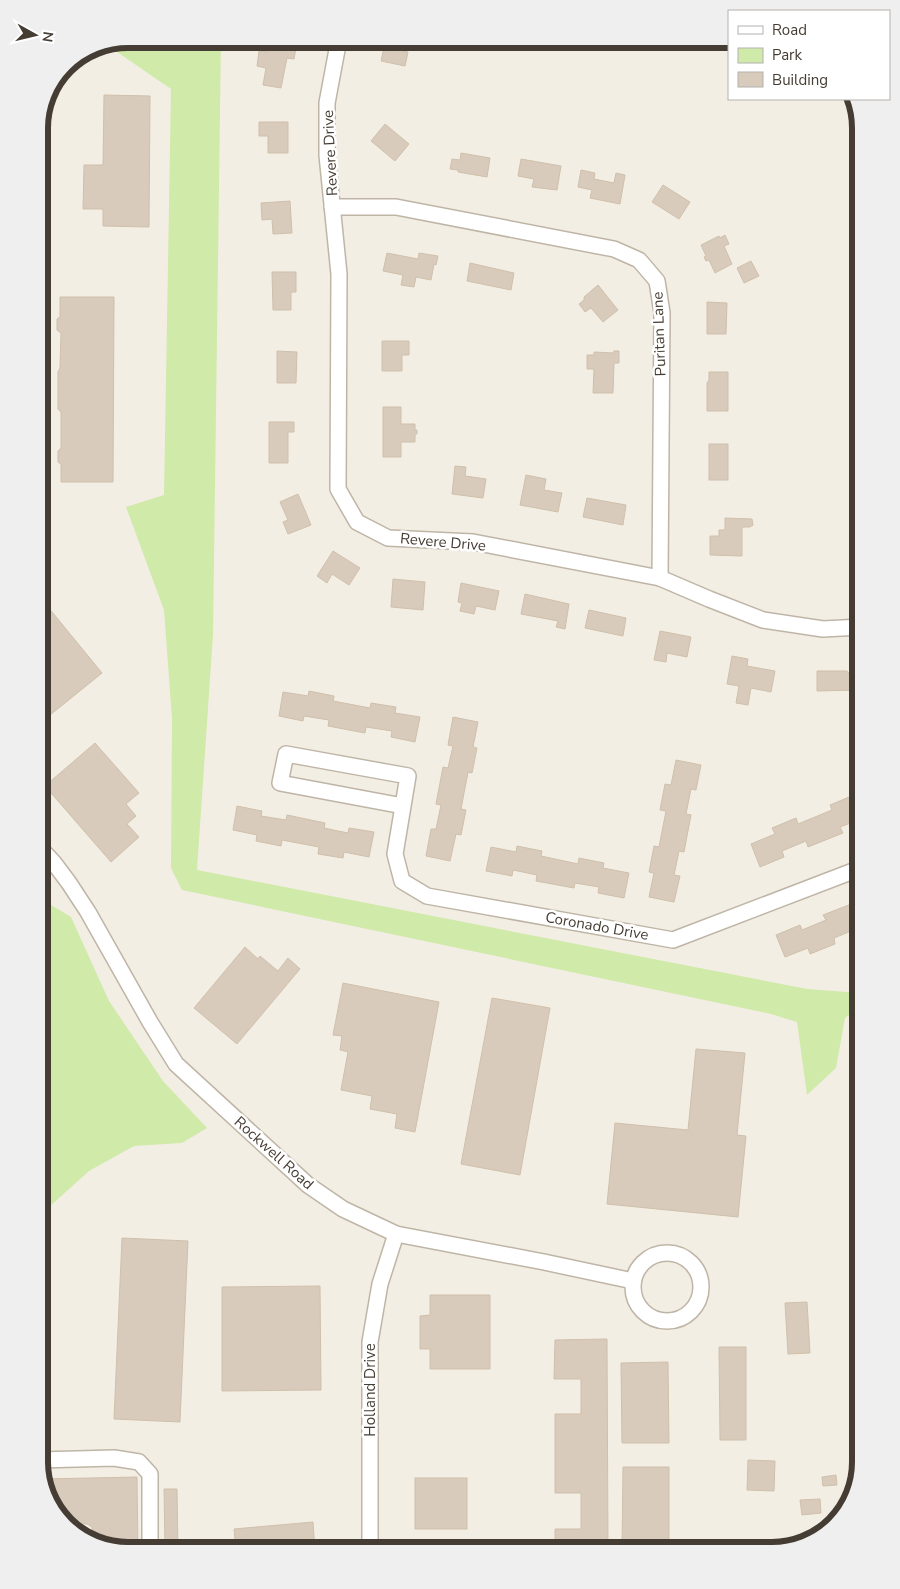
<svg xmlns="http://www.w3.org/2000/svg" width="900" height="1589" font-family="'Nunito Sans',sans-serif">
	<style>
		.green { fill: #d0eaaa }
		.building { fill: #d8cbbb; stroke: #d0c0ab }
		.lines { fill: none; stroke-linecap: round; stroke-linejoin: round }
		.minor-casing { stroke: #bfb5a6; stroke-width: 18 }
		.minor { stroke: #fff; stroke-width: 15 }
		.labels { text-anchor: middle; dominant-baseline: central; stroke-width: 5; stroke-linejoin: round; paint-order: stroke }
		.street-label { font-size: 15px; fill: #453d33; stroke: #fff }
		.rim { fill: none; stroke: #453d33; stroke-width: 6 }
	</style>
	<rect width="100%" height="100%" fill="#f3eee4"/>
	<g class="green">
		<path d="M128,39h93l-8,596 -16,235 610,119 54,4v13l-16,12 -9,50 -29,27 -10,-73 -26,-8 -589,-124 -11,-22 1,-149 -8,-109 -38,-103 38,-12 7,-406 -67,-46z"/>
		<path d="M46,902l25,15 38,84 54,80 44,47 -25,15 -48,3 -45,25 -50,45v-262h6z"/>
	</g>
	<g class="building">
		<path d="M386,39h20l-3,12 5,1 -3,14 -24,-5z"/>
		<path d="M270,44l26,4 -2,11 -7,-1 -6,30 -18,-3 3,-17 -9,-2 2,-15 10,1z"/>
		<path d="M104,95l46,1 -1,131 -46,-1v-17h-20l1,-44h19z"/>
		<path d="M259,122h29v31h-20v-17h-9z"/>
		<path d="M385,124l24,20 -14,17 -24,-20z"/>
		<path d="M461,153l29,5 -3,19 -29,-5v-2l-8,-1 2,-10 8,1z"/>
		<path d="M521,159l40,7 -4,24 -25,-3 2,-8 -16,-3z"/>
		<path d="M581,170l14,3 -1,6 20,4 2,-10 9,2 -5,29 -30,-6 2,-8 -14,-3z"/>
		<path d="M663,185l27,17 -11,17 -27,-17z"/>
		<path d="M290,201l2,32 -19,1 -1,-15 -10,1 -1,-17z"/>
		<path d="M725,235l4,9 -5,2 8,18 -17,9 -6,-13 -3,1 -2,-4 2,-1 -5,-11 18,-9 1,2z"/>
		<path d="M387,253l31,6 1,-6 19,3 -2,9 -2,-1 -3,16 -15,-3 -2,10 -13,-2 2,-10 -20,-4z"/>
		<path d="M751,261l8,15 -15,7 -7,-15z"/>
		<path d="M470,263l44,10 -3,17 -44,-9z"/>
		<path d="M272,272h24v20h-5v18h-18z"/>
		<path d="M598,285l20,25 -15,12 -12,-14 -6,4 -6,-8 5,-4v-3z"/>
		<path d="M60,297h54l-1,185h-52v-18l-3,-2v-11l3,-3v-36l-3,-3v-37l2,-4 1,-35 -4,-3v-11l3,-2z"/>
		<path d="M707,302l20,1 -1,31h-19z"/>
		<path d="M382,341h27v14h-7v16h-20z"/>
		<path d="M277,351l20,1 -1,31h-19z"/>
		<path d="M614,351h5v12h-5l-1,30h-20l1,-24h-7v-14h7v-3l19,1z"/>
		<path d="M709,372h19v39h-21v-28l2,-3z"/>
		<path d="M383,407h18v17h14v6h2v4h-2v8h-14v15h-18z"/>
		<path d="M269,422h25v10h-6v31h-19z"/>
		<rect x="709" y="444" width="19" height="36"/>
		<path d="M455,466l11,1 -1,9 21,3 -3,19 -31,-4z"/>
		<path d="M526,475l20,4 -2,11 18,3 -4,19 -38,-7z"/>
		<path d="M298,494l13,31 -23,9 -5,-12 5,-2 -8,-18z"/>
		<path d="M587,498l39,7 -3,20 -40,-8z"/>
		<path d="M725,518l27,1 1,6 -3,2h-8v29l-32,-1v-19h9v-6h6z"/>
		<path d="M333,551l27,17 -11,17 -17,-11 -5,9 -10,-7z"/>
		<path d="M393,579l32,3 -2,28 -32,-3z"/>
		<path d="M461,583l38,8 -4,19 -19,-4 -2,8 -14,-3 2,-8 -4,-1z"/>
		<path d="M525,594l44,10 -4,25 -9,-2 2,-6 -37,-7z"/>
		<path d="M39,596l63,77 -63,51z"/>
		<path d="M589,610l37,8 -3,18 -38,-8z"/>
		<path d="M660,631l31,6 -4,20 -20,-4 -1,9 -12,-2z"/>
		<path d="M732,656l16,3 -1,7 28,5 -4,21 -20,-4 -3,17 -12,-2 3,-17 -12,-2z"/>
		<path d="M817,671h30l2,2h12v17l-44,1z"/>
		<path d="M309,691l25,5 -1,5 37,7 1,-5 25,4 -1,6 25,4 -5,25 -24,-5 1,-6 -26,-4 -1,6 -37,-7 1,-6 -25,-4 -1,5 -24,-5 4,-24 25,4z"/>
		<path d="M453,717l25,5 -5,25 4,1 -5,25 -4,-1 -7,37 5,1 -5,25 -5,-1 -6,27 -24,-5 5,-27h5l5,-24 -5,-1 7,-37 5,1 5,-22 -5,-1z"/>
		<path d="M95,743l44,50 -13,11 10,12 -9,8 12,13 -28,25 -66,-76z"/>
		<path d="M676,760l25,5 -5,25 -5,-1 -5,25 5,1 -7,37 -5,-1 -5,24 6,1 -6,26 -25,-5 5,-24 -5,-1 5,-26 5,1 7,-36 -6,-1 5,-26 6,1z"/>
		<path d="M854,795l2,5 5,-2v21l-21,8 3,6 -35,14 -2,-6 -24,10 2,6 -24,10 -9,-23 24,-10 -3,-6 24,-10 2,6 34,-14 -2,-5z"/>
		<path d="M237,806l25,5 -1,5 25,4 1,-5 38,8 -1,5 24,5 1,-5 25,4 -5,25 -25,-5 -1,6 -25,-4 1,-7 -37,-7 -1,6 -25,-5 1,-6 -24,-5z"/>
		<path d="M517,846l25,5 -1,5 37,8 1,-6 25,5 -1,5 26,5 -5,25 -26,-5 1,-6 -24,-4 -1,5 -38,-7 1,-6 -24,-5 -1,6 -26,-5 5,-24 25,5z"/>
		<path d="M859,901l2,5v21l-27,11 1,6 -25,10 -2,-6 -23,9 -9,-22 24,-10 2,5 24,-10 -3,-5z"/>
		<path d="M245,947l13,12 2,-3 18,15 10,-13 12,11 -63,75 -43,-36z"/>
		<path d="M343,983l96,19 -24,130 -20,-4 2,-14 -27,-5 2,-13 -31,-6 7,-38 -8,-2 2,-14 -9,-1z"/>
		<path d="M492,998l58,10 -30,167 -59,-11z"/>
		<path d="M696,1049l49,4 -8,82 9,1 -8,81 -131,-13 8,-81 73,7z"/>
		<path d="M122,1238l66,3 -8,181 -66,-3z"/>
		<path d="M320,1286l1,104 -99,1v-104z"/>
		<path d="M430,1295h60v74h-60v-20h-10v-33l10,-1z"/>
		<path d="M807,1302l3,51 -22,1 -3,-51z"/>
		<path d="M607,1339l1,211h-53v-21h26v-36h-26v-79h26v-35h-27l1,-39z"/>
		<path d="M719,1347h27v93h-26z"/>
		<path d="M668,1362l1,81h-47l-1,-80z"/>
		<path d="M748,1460l27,1 -1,30 -27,-1z"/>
		<path d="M623,1467h46v83h-47z"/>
		<path d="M836,1475l1,10 -14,1 -1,-9z"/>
		<path d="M137,1477l1,73h-16l-30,-10v-13l-5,-3h-18l-23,-29 -4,-16z"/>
		<rect x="415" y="1478" width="52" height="51"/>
		<path d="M164,1489h13l1,61h-13z"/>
		<path d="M820,1499l1,14 -19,2 -2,-15z"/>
		<path d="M313,1522l2,28h-79l-2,-21z"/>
	</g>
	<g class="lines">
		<g class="minor-casing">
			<g id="minor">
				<path d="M339,39l-12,64v52l12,119 -1,215 19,33 31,16 85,4 187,36 49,21 54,21 60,9 38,-2"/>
				<path d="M332,207h64l218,42 25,11 18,21 5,32 -2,265"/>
				<path d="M403,806l-123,-23 6,-29 122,22 -13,78 7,27 25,15 246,44 188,-72"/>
				<path d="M39,847l15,16 15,20 19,29 62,110 26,42 132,121 35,24 53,25 148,28 89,19"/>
				<circle cx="667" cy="1287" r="34"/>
				<path d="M39,1460l75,-2 25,4 11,12v76"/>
				<path d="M370,1550v-208l10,-58 16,-50"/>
			</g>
		</g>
		<use href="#minor" class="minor"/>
	</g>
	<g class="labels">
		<g class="street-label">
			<text transform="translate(330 153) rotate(-93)">Revere Drive</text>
			<text transform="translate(659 334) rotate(-92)">Puritan Lane</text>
			<text transform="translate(443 542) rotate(5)">Revere Drive</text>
			<text transform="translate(597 926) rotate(10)">Coronado Drive</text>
			<text transform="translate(274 1153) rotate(42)">Rockwell Road</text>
			<text transform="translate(370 1390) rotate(-90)">Holland Drive</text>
		</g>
	</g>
	<path d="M0 0H900V1589H0ZM128 48H772A80 80 0 0 1 852 128V1462A80 80 0 0 1 772 1542H128A80 80 0 0 1 48 1462V128A80 80 0 0 1 128 48Z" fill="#f0efef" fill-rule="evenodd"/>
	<path class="rim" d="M128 48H772A80 80 0 0 1 852 128V1462A80 80 0 0 1 772 1542H128A80 80 0 0 1 48 1462V128A80 80 0 0 1 128 48Z"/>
	<rect x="728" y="10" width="162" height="90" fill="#ffffff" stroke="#b5b1ad"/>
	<rect x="738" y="26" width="25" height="8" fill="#ffffff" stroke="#b5b1ad"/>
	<text x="772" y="35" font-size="15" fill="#453d33">Road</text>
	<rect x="738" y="48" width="25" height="15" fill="#d0eaaa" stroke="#b5b1ad"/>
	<text x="772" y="60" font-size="15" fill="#453d33">Park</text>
	<rect x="738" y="72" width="25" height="15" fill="#d8cbbb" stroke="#b5b1ad"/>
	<text x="772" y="85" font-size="15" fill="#453d33">Building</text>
	<g transform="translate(35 35) rotate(98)" stroke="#ffffff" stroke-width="4" paint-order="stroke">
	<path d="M0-4L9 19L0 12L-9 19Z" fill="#453d33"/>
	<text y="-8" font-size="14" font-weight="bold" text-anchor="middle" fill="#453d33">N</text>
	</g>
</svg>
